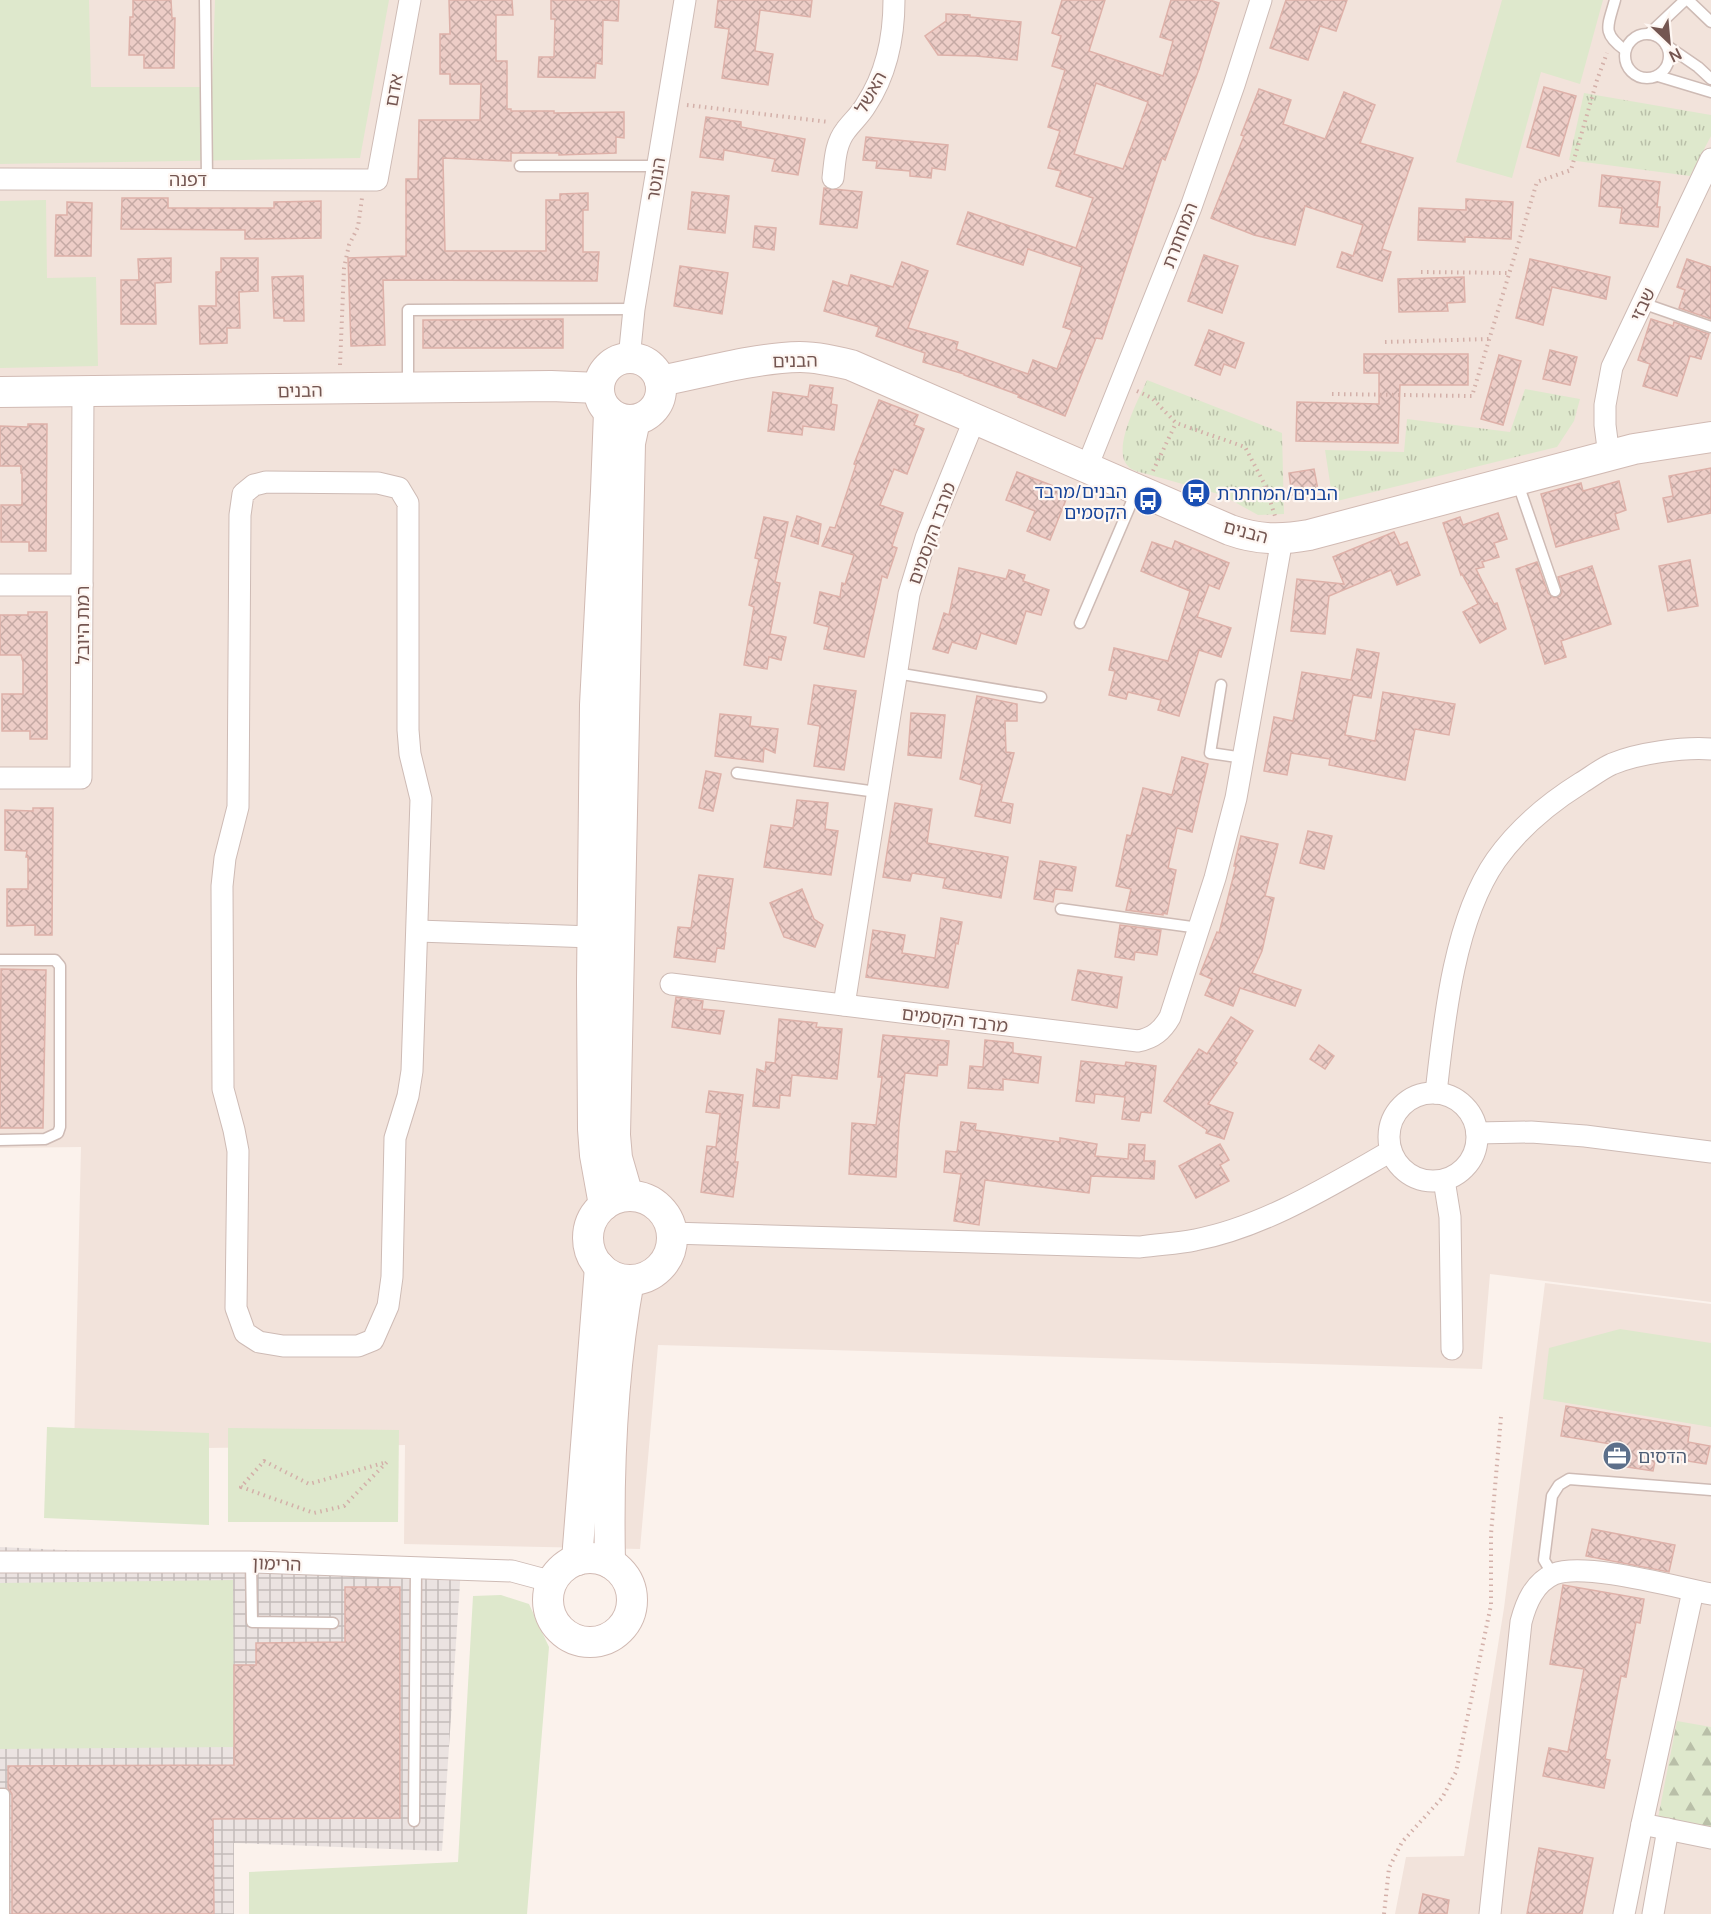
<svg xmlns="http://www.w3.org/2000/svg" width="1711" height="1914" font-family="Manrope,'Noto Sans Hebrew',sans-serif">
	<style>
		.residential { fill: #f2e3db }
		.industrial { fill: url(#industrial-grid) }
		.grass { fill: #dee8cc }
		.forest { fill: url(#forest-firs) }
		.park { fill: url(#park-tufts) }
		.building { fill: url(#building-cross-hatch); stroke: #deb1a9; stroke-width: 1.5; fill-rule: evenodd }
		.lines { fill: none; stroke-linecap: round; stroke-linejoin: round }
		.lane-casing { stroke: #cebbb5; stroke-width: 13 }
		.street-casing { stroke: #cebbb5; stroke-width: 23 }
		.secondary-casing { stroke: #d1bab3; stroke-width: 32 }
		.path { stroke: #d3b0a9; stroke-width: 4; stroke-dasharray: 1.5 4.5; stroke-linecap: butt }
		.lane { stroke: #fff; stroke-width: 10 }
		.street { stroke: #fff; stroke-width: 21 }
		.secondary { stroke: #fff; stroke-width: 30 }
		.labels { text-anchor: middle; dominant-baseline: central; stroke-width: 4.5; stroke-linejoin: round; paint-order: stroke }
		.street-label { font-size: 18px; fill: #745651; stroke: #fef7f3 }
		.transit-label { font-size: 18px; fill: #164399; stroke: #fef7f3; text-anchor: end }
		.service-label { font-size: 18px; fill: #4e5e75; stroke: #fef7f3; text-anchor: start }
	</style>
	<defs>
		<pattern id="industrial-grid" width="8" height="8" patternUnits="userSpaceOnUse" patternTransform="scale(1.5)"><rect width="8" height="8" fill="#ebe3e1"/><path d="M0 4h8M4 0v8" fill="none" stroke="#c3bbb9"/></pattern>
		<pattern id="forest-firs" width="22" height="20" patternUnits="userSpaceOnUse" patternTransform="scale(1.5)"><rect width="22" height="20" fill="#dee8cc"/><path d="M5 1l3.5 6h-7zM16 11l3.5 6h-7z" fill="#b9bfa8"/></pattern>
		<pattern id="park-tufts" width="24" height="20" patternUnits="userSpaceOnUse" patternTransform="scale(1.5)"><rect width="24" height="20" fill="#dee8cc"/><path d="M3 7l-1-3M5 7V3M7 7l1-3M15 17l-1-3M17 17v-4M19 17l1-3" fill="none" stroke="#b9bfa8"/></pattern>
		<pattern id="building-cross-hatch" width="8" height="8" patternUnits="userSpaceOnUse" patternTransform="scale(1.5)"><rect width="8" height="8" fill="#edcdc7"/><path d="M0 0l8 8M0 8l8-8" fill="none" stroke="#c5a9a4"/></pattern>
	</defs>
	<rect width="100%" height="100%" fill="#fbf2ec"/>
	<g class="residential">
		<path d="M0,0h1711v1302l-221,-28 -8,95 -824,-24 -18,204 -236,-5 1,-99 -331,5 7,-303 -81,1z"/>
		<path d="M1545,1283l166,21v610h-316l11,-57 58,-1 40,-248z"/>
	</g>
	<path class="industrial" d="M0,1547l461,21 -19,283 -208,-8v71h-234z"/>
	<g class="grass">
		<path d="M0,0h89l2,87h121l3,-87h174l-29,158 -360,6z"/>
		<path d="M1502,0h101l-23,84 -39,-12 -29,106 -56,-16z"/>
		<path d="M46,200l1,78 49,-1 2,89 -98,2v-167z"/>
		<path d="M1620,1329l91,14v84l-168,-28 6,-51z"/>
		<path d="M47,1427l162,6v92l-165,-7z"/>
		<path d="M228,1428l171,2 -1,92h-170z"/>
		<path d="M233,1580l1,167 -234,2v-166z"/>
		<path d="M501,1595l28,9 20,43 -22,267h-278v-42l209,-10 15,-266z"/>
	</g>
	<path class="forest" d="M1677,1721l34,6v101l-53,-10z"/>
	<g class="park">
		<path d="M1584,93l127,22v21l-21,40 -121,-16z"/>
		<path d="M1147,380l135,53 2,81 -26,1 -36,-20 -86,-24c-2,-1 -6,-2 -8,-5 -17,-17 11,-67 19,-86z"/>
		<path d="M1525,389l55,10 -6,22 -17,26 -224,55 -8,-52 79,2 3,-33 103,13z"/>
	</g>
	<g class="building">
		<path d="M133,0h38l1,18h3l-1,50h-30v-13h-15l1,-38h3z"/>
		<path d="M449,0h63l1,15h-17v46h11v48h4v2h43v2l70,-1v26l-8,-1v16l-57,2v-2h-48v8l-68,-3 2,93h101v-51h14v-6l28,-1v17h-5v42h16l-2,29 -214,-1 2,65 -34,1 -3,-88 58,-2v-77h12l1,-59h61l1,-36h-31v-10h-10v-40h10z"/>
		<path d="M551,0h68l-1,21 -15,-1 -1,44 -6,-1 -1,15 -57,-1 1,-20h15l1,-38h-4z"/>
		<path d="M718,0h94l-2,17 -50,-7 -5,41 18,3 -5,31 -46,-7 7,-49 -14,-2z"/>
		<path d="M1062,0h43l-16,51 74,25 10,-35 -13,-4 11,-37h39l9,3 -20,66 -34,91 -3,-2 -60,181 -6,-1 -31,78 -47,-19 1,-2 -55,-20v-1l-41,-12 2,-9 -49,-17 3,-9 -55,-16 9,-30 15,5 3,-11 42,12 9,-25 26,9 -20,57 50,14 -2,7 72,25 5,-14 24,9 15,-39 -9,-3 19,-60 -54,-18 -5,16 -66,-21 11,-32 108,36 17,-50 -37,-12 5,-15 -13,-3 12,-37 -12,-4 17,-57 -13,-4 9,-30 -9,-3zM1096,83l52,19 -25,67 -49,-15z"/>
		<path d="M1286,0h61l-11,31 -16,-5 -12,34 -38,-12z"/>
		<path d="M946,14l24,1v2l51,5 -4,38 -41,-4 -38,-1 -13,-19 21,-15z"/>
		<path d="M1544,87l32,9 -17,60 -32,-9z"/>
		<path d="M1259,89l32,11 -8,24 42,15 19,-47 31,13 -15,38 53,15 -31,91 9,3 -9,29 -45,-14 5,-15 11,4 10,-31 -58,-19 -10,39 -41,-10 -43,-17 33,-82 -3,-1z"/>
		<path d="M706,117l35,5v5l64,12 -7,36 -26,-4 3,-12 -51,-9 -1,10 -23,-3z"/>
		<path d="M866,137l82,8 -3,25 -13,-2 -1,10 -21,-2v-5l-34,-3 1,-7 -14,-1z"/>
		<path d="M1602,175l58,7 -3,25h3l-2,20 -38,-4 2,-15 -23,-2z"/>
		<path d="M824,188l38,4 -5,36 -37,-4z"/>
		<path d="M692,192l37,4 -4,37 -37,-4z"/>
		<path d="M122,198h46v10h106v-6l47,-1v37l-76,1v-9l-124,-1z"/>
		<path d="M1466,199l47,3 -2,37 -46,-2v5l-47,-2 1,-32 47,2z"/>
		<path d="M67,202l25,1 -1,53h-36l1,-41h11z"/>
		<path d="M755,226l21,2 -2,22 -21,-3z"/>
		<path d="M1204,255l34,11 -16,47 -34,-12z"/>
		<path d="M171,258v24l-16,1 1,41h-35v-44h18l-1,-21z"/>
		<path d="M221,258h37v33l-19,1 1,36h-13v15l-27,1 -1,-38h17v-34h5z"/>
		<path d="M1530,259l80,18 -4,22 -54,-12 -9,38 -27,-7z"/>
		<path d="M1687,259l24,8v52l-32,-11 6,-18 -8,-3z"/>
		<path d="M680,266l48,7 -6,41 -48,-8z"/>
		<path d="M303,276l1,45h-20v-3h-10l-2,-41z"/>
		<path d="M1464,277l1,25 -18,1 1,8 -49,1 -1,-33z"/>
		<path d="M563,319v29h-140v-28z"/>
		<path d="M1651,319l22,7 1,-4 35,12 -8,25 -11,-3 -13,40 -34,-10 7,-22 -12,-4z"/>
		<path d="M1209,330l35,13 -9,25 -11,-4 -4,11 -25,-10z"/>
		<path d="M1550,350l27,7 -7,28 -27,-6z"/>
		<path d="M1364,354h104v31h-68l-2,58 -102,-2 1,-39 82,2v-31h-15z"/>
		<path d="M1499,355l22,6 -18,64 -22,-6z"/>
		<path d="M810,385l23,3 -2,16 6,1 -3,25 -31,-4 -1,9 -34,-4 5,-39 35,5z"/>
		<path d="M879,400l39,15 -4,10 10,4 -17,45 -13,-5 -14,36 23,8 -11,33 5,2 -10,30 -5,-2 -18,81 -40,-8 5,-22 -15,-4 6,-31 20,5 2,-14 3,1 9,-29 -32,-9 8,-19 5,1 21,-63 -2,-1z"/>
		<path d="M28,424h19l-1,127h-17v-9h-28v-37h21v-32h-1v-7h-21v-40l28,1z"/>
		<path d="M1711,468v45l-43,9 -5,-24 10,-2 -4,-20z"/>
		<path d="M1314,469l4,21 -26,5 -3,-22z"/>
		<path d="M1017,472l52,20 -19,48 -23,-9 8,-20 -29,-11z"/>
		<path d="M1619,481l7,29 -11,4 4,15 -63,18 -15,-53 40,-11 2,8z"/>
		<path d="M1498,513l9,26 -13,4 5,14 -17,5 2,5 -8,2 18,35 3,-1 9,26 -26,14 -17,-31 15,-8 -16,-30 -1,1 -18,-52 17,-6 3,8z"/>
		<path d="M797,516l24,8 -3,20 -27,-8z"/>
		<path d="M764,517l24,5 -13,60 5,1 -10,51 16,3 -5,23 -12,-3 -2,12 -23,-4 10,-58 -5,-2 10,-46 -4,-1z"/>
		<path d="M1394,532l6,13 7,-3 13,33 -23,10 -6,-15 -62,26 -4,38 -34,-3 6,-52 47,5 -11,-27z"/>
		<path d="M1175,541l54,22 -10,26 -10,-4 -12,32 34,11 -10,29 -22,-7 -20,66 -21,-6 3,-10 -33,-8 -2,7 -17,-4 6,-24 -6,-1 5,-22 54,13 22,-70 -49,-20 11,-29 20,7z"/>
		<path d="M1690,560l8,46 -30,5 -9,-45z"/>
		<path d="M1537,562l11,31 6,5 6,-2 2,-4 -4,-15 34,-11 19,58 -50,17 5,16 -21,7 -29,-95z"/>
		<path d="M959,568l47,11 3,-9 16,5 -2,6 26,9 -8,25 -15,-4 -10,33 -35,-11 -5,16 -24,-7 -4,11 -15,-4 11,-36 5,2z"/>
		<path d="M28,612h19v127h-17v-8h-28v-37h21v-32l-2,-7h-21v-40h28z"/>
		<path d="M1357,649l22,4 -8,45 -18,-3 -8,40 30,6 8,-49 72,12 -6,31 -34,-6 -10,51 -76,-15 1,-6 -39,-6 -4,22 -23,-4 10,-54 19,4 9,-49 49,8z"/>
		<path d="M814,685l42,6 -12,79 -30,-4 6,-40 -12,-2z"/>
		<path d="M977,696l40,8v17h-12l1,31 8,1 -13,49 12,2 -3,19 -35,-7 7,-31 -22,-6z"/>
		<path d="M911,713l34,2 -4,43 -33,-3z"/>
		<path d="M720,714l31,3 -1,9 28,3 -3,24 -11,-5 -1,14 -48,-6z"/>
		<path d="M1182,757l26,7 -16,68 -15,-4 -9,40 8,2 -9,44 -4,-1v2l-37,-5 5,-21 -15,-3 11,-51 4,1 12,-48 29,7z"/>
		<path d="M706,771l15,3 -8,37 -14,-3z"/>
		<path d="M797,800l31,3 -3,26 13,2 -7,44 -67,-8 7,-42 22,3z"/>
		<path d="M895,803l37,6 -5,34 81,14 -7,41 -58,-10 2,-10 -33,-5 -2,8 -27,-4z"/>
		<path d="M33,808h20l-1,127h-17v-10l-28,1v-37h21v-32h-2l1,-6 -22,-1v-40l28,1z"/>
		<path d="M1308,831l24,5 -8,33 -24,-6z"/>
		<path d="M1241,836l37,8 -13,52 9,2 -12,53 -10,22 49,17 -6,16 -55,-18 -7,18 -28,-11 7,-16 -12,-5 17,-42 2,1 17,-67h-2z"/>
		<path d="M1040,861l36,6 -4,24 -17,-2 -2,13 -19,-3z"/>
		<path d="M699,875l34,4 -8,54h1l-2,16 -7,-1 -2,14 -41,-5 4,-30 13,1z"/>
		<path d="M802,889l12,30 9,6 -8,22 -31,-10 -14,-34z"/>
		<path d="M941,918l21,4 -4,22 -2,-1 -8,45 -82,-11 7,-47 32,5 -3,18 33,5z"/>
		<path d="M1120,925l41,5 -4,25 -22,-3 -1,8 -19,-3z"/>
		<path d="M1,969l45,1 -3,158h-43z"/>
		<path d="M1078,970l44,7 -5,31 -45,-8z"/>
		<path d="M676,997l27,4 -1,8 22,2 -4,23 -48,-7z"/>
		<path d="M1231,1017l22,14 -19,30 3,2 -29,41 25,9 -9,26 -18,-6 1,-3 -43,-29 35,-52 8,5z"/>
		<path d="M779,1019l38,4 -1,4 26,2 -5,50 -45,-4 -2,21 -10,-1 -1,13 -26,-2 4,-37 8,3 1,-10 9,1z"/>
		<path d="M883,1035l66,6 -2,24h-9l-1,11 -32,-3 -6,53 -3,51 -47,-3 3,-51 24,2 6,-48h-4z"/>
		<path d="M985,1040l28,3v10l28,4 -3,26 -35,-4v11l-35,-2 2,-22 13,1z"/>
		<path d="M1319,1045l15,11 -9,13 -15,-10z"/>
		<path d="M1081,1061l44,5 1,-4 30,4 -5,47 -10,-1 -2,9 -17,-2 3,-22 -30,-3 -1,9 -18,-2z"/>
		<path d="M709,1091l34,4 -8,67h3l-5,35 -32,-5 6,-46 9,1 4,-33 -14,-2z"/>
		<path d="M961,1122l15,2 -1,6 85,12v-4l37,6 -2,12 33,3 1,-15 16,1 -1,16h11l-1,18 -63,-3 -2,17 -104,-13 -6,45 -25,-4 7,-47 -17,-2 2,-21 11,1z"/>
		<path d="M1220,1144l9,16 -9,5 9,16 -33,17 -17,-32z"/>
		<path d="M1566,1406l124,21 -2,15 22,4 -4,18 -50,-8 -3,15 -45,-7 3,-20 -50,-8z"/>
		<path d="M1592,1529l83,16 -6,27 -83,-16z"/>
		<path d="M1563,1585l81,14 -4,24 -4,-1 -10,55 -5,-1 -16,83 5,1 -6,28 -61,-12 6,-28 19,4 16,-83 -34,-5z"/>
		<path d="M345,1587h55v231l-187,1 1,95h-202v-120l-4,-6v-22l226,-1v-100h22v-22l89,-1z"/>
		<path d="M1539,1848l54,10 -11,56h-55z"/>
		<path d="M1423,1894l26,6 -2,14h-28z"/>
	</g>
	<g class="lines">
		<g class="lane-casing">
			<g id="lane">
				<path d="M205,0l2,179"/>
				<path d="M1615,0c-7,26 -14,33 10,50"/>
				<path d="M1688,0l23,22"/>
				<circle cx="1647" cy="56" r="22"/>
				<path d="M1649,34l36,-34"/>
				<path d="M1666,45l32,22 13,12"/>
				<path d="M1658,76l53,16"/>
				<path d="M520,166h138"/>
				<path d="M1642,303l69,24"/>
				<path d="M408,386v-76l226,-1"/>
				<path d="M1517,481l38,110"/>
				<path d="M1080,623l56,-131"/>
				<path d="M896,673l145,24"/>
				<path d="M1221,685l-11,68 34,5"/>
				<path d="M737,773l140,19"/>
				<path d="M1061,909l138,19"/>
				<path d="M0,960h55l5,6v161l-2,6 -13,6 -45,1"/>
				<path d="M251,1562l1,60 81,1"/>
				<path d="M1553,1575l-9,-15 8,-64 7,-11 10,-6 142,11"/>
				<path d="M0,1794h4v120"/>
				<path d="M414,1821l2,-253"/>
			</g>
		</g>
		<g class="street-casing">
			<g id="street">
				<path d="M833,178c2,-17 2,-34 13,-48 6,-8 15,-16 20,-25 21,-32 28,-67 28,-105"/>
				<path d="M0,179l377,1 33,-180"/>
				<path d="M629,359l5,-50 51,-309"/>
				<path d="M1609,456l-4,-31v-20l7,-38 99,-208"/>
				<path d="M1087,467l104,-260 43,-122 27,-85"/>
				<path d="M266,482l112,1 21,5 9,15v227l2,24 11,45 -9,272 -4,25 -13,42 -3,139 -4,29 -15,34 -15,6h-75l-24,-4 -14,-9 -9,-25 2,-157 -4,-21 -11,-41 -1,-203 3,-28 13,-51 2,-292 3,-21 11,-9z"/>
				<path d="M0,585h82"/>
				<path d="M0,778h81l2,-386"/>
				<path d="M418,931l174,6"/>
				<path d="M671,984l467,57c15,-3 24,-10 32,-24l45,-139 21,-80 46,-259"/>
				<path d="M844,1005l65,-411 17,-56 49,-120"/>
				<circle cx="1433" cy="1137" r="44"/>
				<path d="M1436,1093c8,-72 18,-173 60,-233 22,-31 53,-57 85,-77 10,-6 20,-14 31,-19 26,-11 71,-17 99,-15"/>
				<path d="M1477,1133l54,-1 54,4 126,16"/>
				<path d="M1444,1180l6,37 2,132"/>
				<path d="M671,1233l469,14c18,-3 37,-3 55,-7 69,-13 136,-55 196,-89"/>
				<path d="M0,1562h251l261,9 41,11"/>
				<path d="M1693,1591l-51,233 69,14"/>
				<path d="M1490,1914l31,-292c5,-19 13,-39 33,-48 31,-12 121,13 157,20"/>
				<path d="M1624,1914l18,-90"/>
				<path d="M1653,1914l15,-85"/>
			</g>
		</g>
		<g class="secondary-casing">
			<g id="secondary">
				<circle cx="630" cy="389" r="31"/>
				<path d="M660,381c46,-9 94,-23 140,-24 17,0 34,4 51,8l379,165c28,10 51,10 79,5l325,-86 77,-12"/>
				<path d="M0,392l551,-6 48,2"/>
				<path d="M628,1196l-11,-38 -2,-23 15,-692 5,-23"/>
				<circle cx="630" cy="1238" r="42"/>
				<path d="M604,1205l-9,-50 -2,-26 -1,-147 3,-277 11,-214 3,-79"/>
				<circle cx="590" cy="1600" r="42"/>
				<path d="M577,1560l23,-293"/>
				<path d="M610,1563c-2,-94 2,-191 19,-283"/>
			</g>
		</g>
		<g class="path">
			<path d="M687,105l142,17"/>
			<path d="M1421,272l89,1"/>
			<path d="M1385,342l104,-3"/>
			<path d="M340,365l4,-97 5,-23 9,-18 4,-29"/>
			<path d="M1137,391l15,7 24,25 69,24 20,38 10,31"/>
			<path d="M1332,394l140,2 65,-214 34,-12 26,-90 10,-27"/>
			<path d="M1153,471l23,-48"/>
			<path d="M264,1461l45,23 78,-22 -43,44 -30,7 -73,-26z"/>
			<path d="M1384,1914l5,-46 13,-26 40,-44 14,-26 35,-167v-71l10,-117"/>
		</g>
		<use href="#lane" class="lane"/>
		<use href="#street" class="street"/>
		<use href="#secondary" class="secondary"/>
	</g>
	<defs>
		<g id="bus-disc" transform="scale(1.5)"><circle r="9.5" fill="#1a4fb4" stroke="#fef7f3"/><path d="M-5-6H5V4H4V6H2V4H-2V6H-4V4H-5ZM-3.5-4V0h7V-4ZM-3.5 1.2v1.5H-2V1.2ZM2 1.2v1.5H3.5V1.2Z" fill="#fff"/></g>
		<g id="office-disc" transform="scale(1.5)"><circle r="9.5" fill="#5c6f8a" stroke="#fef7f3"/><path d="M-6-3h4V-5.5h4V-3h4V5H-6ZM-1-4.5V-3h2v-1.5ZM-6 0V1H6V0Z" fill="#fff"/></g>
	</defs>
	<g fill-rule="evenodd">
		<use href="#bus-disc" x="1196" y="493"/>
		<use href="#bus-disc" x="1148" y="501"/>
		<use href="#office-disc" x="1617" y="1456"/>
	</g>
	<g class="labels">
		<g class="street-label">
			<text transform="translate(393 90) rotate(-80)">אדם</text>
			<text transform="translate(870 92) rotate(-61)">האשל</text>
			<text x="188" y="179">דפנה</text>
			<text transform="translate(655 179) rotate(-81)">הנוטר</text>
			<text transform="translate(1179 235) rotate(-69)">המחתרת</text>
			<text transform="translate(1642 304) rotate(-65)">שבזי</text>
			<text transform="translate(795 360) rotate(-1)">הבנים</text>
			<text transform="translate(300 390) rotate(-1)">הבנים</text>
			<text transform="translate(1246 531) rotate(15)">הבנים</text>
			<text transform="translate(931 533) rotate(-70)">מרבד הקסמים</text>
			<text transform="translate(82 625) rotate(-90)">רמת היובל</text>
			<text transform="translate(955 1019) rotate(7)">מרבד הקסמים</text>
			<text transform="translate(277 1563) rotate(2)">הרימון</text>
		</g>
		<g class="transit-label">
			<text x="1127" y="491">הבנים/מרבד<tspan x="1127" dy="21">הקסמים</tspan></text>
			<text x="1217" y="493" text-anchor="start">הבנים/המחתרת</text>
		</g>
		<g class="service-label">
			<text x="1638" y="1456">הדסים</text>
		</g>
	</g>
	<g transform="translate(1669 42) rotate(154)" stroke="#fef7f3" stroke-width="4.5" paint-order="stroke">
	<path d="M0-4.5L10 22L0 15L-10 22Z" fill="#745651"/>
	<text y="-9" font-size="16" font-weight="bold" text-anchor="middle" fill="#745651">N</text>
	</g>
</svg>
